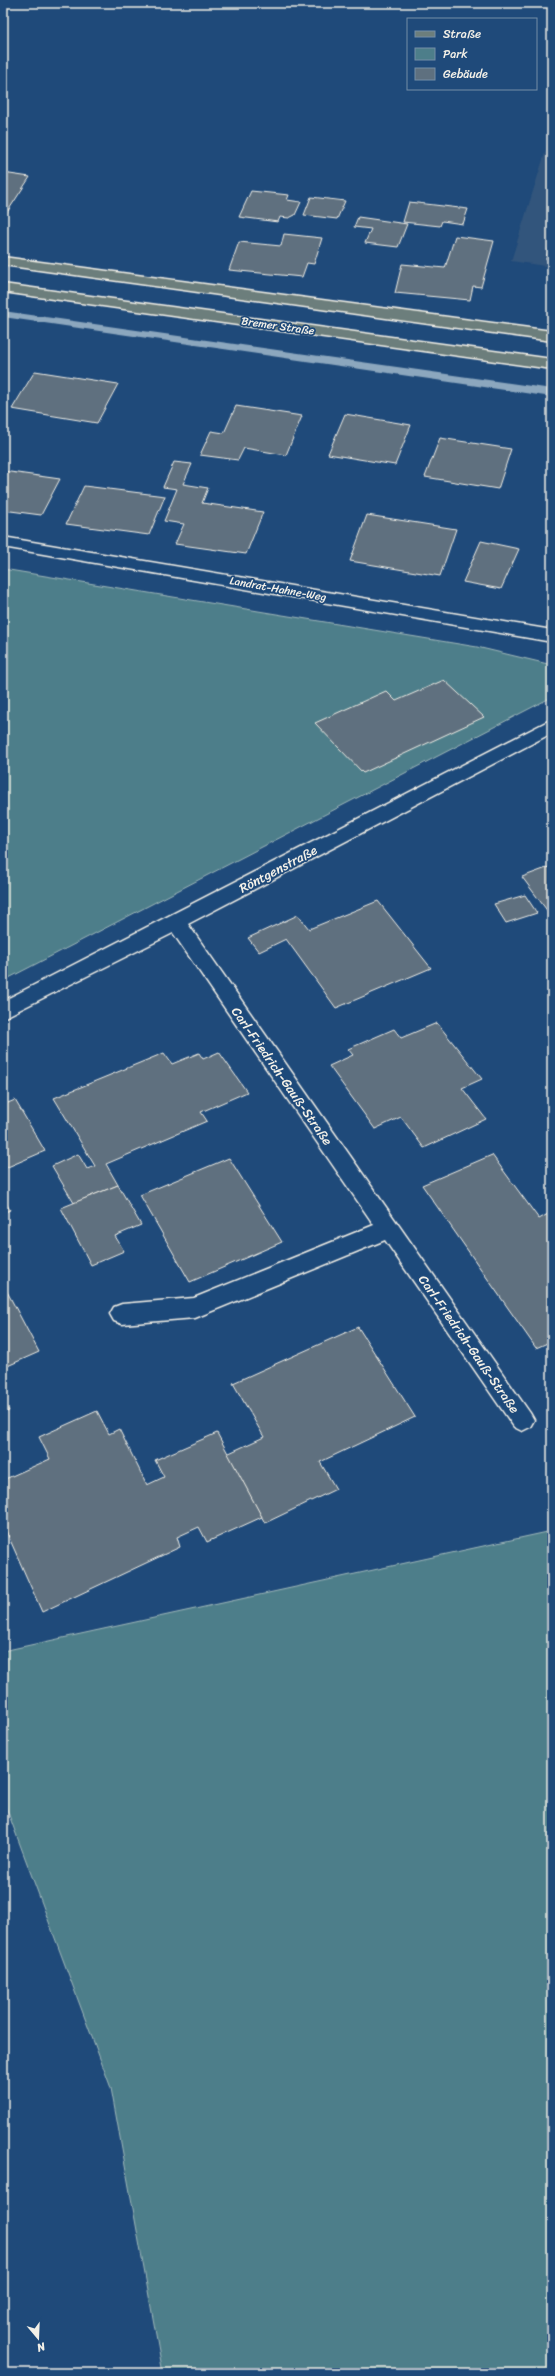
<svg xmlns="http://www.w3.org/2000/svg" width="555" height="2376" font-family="Sriracha,sans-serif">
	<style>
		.built { fill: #32557c }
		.green { fill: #4d7e8a; stroke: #a0b8b9 }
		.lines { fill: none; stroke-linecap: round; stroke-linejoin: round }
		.stream { fill: #8ca7be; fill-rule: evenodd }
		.building { fill: #5e707f; stroke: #f4f1e8 }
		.minor-casing { stroke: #f4f1e8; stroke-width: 3 }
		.primary-casing { stroke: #f4f1e8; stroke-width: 3 }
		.minor { fill: #1f4a7a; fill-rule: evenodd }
		.primary { fill: #6c7e7c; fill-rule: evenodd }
		.labels { text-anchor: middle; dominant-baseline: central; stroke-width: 3.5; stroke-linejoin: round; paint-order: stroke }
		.far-street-label { font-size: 11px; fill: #f4f1e8; stroke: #1f4a7a }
		.street-label { font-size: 13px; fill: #f4f1e8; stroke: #1f4a7a }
	</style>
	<rect width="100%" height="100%" fill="#1f4a7a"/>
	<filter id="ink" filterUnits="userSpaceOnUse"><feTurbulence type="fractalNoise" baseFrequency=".025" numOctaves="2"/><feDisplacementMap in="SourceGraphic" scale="8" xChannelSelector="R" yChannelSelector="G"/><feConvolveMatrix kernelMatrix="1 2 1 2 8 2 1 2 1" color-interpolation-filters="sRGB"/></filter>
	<g filter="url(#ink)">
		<path class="built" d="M552,131v136l-41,-6z"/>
		<g class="green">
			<path d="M3,569l474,78 75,18v32l-549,284z"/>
			<path d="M552,1531v842h-389l-52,-285 -108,-289v-148z"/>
		</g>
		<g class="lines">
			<path class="stream" d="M3,311l549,78v8l-549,-80z"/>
		</g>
		<g class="building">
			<path d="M3,173l27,4 -26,40h-1z"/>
			<path d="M251,191l38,4 -2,5 14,2 -6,13 -6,3 -9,-1 -2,5 -39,-5z"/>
			<path d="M311,197l34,4 -8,18 -33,-4z"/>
			<path d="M409,202l59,7 -5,15 -21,-3 -2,5 -37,-4z"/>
			<path d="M358,217l49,7 -9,23 -33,-4 6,-14 -17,-2z"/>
			<path d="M284,234l38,4 -8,26 -7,-1 -5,14 -73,-7 10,-28 42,4z"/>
			<path d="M455,236l39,5 -13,46 -8,-1 -3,14 -75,-7 7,-29 43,4z"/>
			<path d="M552,239v21l-6,-1z"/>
			<path d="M35,371l83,13 -21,39 -85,-14z"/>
			<path d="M236,406l66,10 -16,39 -42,-7 -6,12 -38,-5 11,-24 13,2z"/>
			<path d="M345,414l66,11 -16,40 -67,-11z"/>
			<path d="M440,438l71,11 -13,40 -73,-12z"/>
			<path d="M174,462l18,2 -9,20 25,4 -6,15 61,9 -17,42 -71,-10 9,-20 -20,-3 13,-32 -14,-2z"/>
			<path d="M3,471l57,8 -19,36 -38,-5z"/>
			<path d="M84,486l81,10 -16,39 -83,-11z"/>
			<path d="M367,515l89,14 -16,47 -90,-15z"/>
			<path d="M481,541l38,8 -18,40 -38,-7z"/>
			<path d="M444,680l40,37 -121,56 -48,-50 71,-32 10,10z"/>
			<path d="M552,866v51l-30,-40z"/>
			<path d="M525,895l12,18 -31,10 -12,-19z"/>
			<path d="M378,901l53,67 -95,40 -50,-69 -27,13 -11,-14 50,-23 11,14z"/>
			<path d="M437,1023l45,56 -20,9 24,31 -62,29 -23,-31 -26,12 -46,-63 24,-11 -5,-6 46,-20 7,9z"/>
			<path d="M219,1052l28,40 -46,20 6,9 -101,43 12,21 -44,18 -22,-37 26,-12 9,15 8,-3 -41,-68 110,-45 8,11 27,-11 4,6z"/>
			<path d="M15,1100l30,51 -42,18v-64z"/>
			<path d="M492,1155l47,64 9,-5 4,5v122l-16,7 -114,-163z"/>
			<path d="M229,1158l53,84 -92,40 -50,-87z"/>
			<path d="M118,1185l23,40 -26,11 9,15 -33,14 -30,-57z"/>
			<path d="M3,1198l7,12 -7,3z"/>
			<path d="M3,1284l36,68 -36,16z"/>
			<path d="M358,1327l57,90 -95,45 16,27 -71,34 -38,-69 37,-17 -31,-54z"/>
			<path d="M3,1400l6,11 -6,2z"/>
			<path d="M97,1411l12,23 10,-5 28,56 17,-8 -9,-17 62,-27 45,84 -55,25 -8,-15 -22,10 3,10 -138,65 -39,-88v-44l47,-21 -11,-22z"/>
		</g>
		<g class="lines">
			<g class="minor-casing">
				<g id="minor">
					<path d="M3,537l549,93v12l-549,-95z"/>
					<path d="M552,719v14l-364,191 342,489 4,7 -4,7 -8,4 -8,-4 -129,-187 -190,78 -73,6 -8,-3 -4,-7 4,-7 8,-3 72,-6 180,-73 -201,-292 -170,85v-17z"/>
				</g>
			</g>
			<g class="primary-casing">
				<g id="primary">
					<path d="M3,257l549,74v10l-549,-76z"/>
					<path d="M3,284l549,75v10l-549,-77z"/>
				</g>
			</g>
			<use href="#minor" class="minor"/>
			<use href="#primary" class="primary"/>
		</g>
	</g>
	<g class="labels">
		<g class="far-street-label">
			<text transform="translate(278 326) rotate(8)">Bremer Straße</text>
			<text transform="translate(278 589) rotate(10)">Landrat-Hahne-Weg</text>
		</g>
		<g class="street-label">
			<text transform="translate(278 869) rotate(-28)">Röntgenstraße</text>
			<text transform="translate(282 1076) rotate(55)">Carl-Friedrich-Gauß-Straße</text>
			<text transform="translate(469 1344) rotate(55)">Carl-Friedrich-Gauß-Straße</text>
		</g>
	</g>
	<rect width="555" height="2376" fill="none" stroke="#1f4a7a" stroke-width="16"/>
	<rect x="8" y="8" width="539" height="2360" fill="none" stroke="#f4f1e8" stroke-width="1.5" filter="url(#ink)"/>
	<rect x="407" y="18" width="130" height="72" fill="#1f4a7a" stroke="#748da6"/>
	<rect x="415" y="31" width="20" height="6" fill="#6c7e7c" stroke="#748da6"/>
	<text x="443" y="38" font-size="12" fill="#f4f1e8">Straße</text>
	<rect x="415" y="48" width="20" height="12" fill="#4d7e8a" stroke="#748da6"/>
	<text x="443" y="58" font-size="12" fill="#f4f1e8">Park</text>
	<rect x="415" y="68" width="20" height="12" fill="#5e707f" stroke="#748da6"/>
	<text x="443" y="78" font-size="12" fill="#f4f1e8">Gebäude</text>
	<g transform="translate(38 2338) rotate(161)" stroke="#1f4a7a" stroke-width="3" paint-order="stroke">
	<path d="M0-3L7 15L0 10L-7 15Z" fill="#f4f1e8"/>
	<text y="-6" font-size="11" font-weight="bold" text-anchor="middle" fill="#f4f1e8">N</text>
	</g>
</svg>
